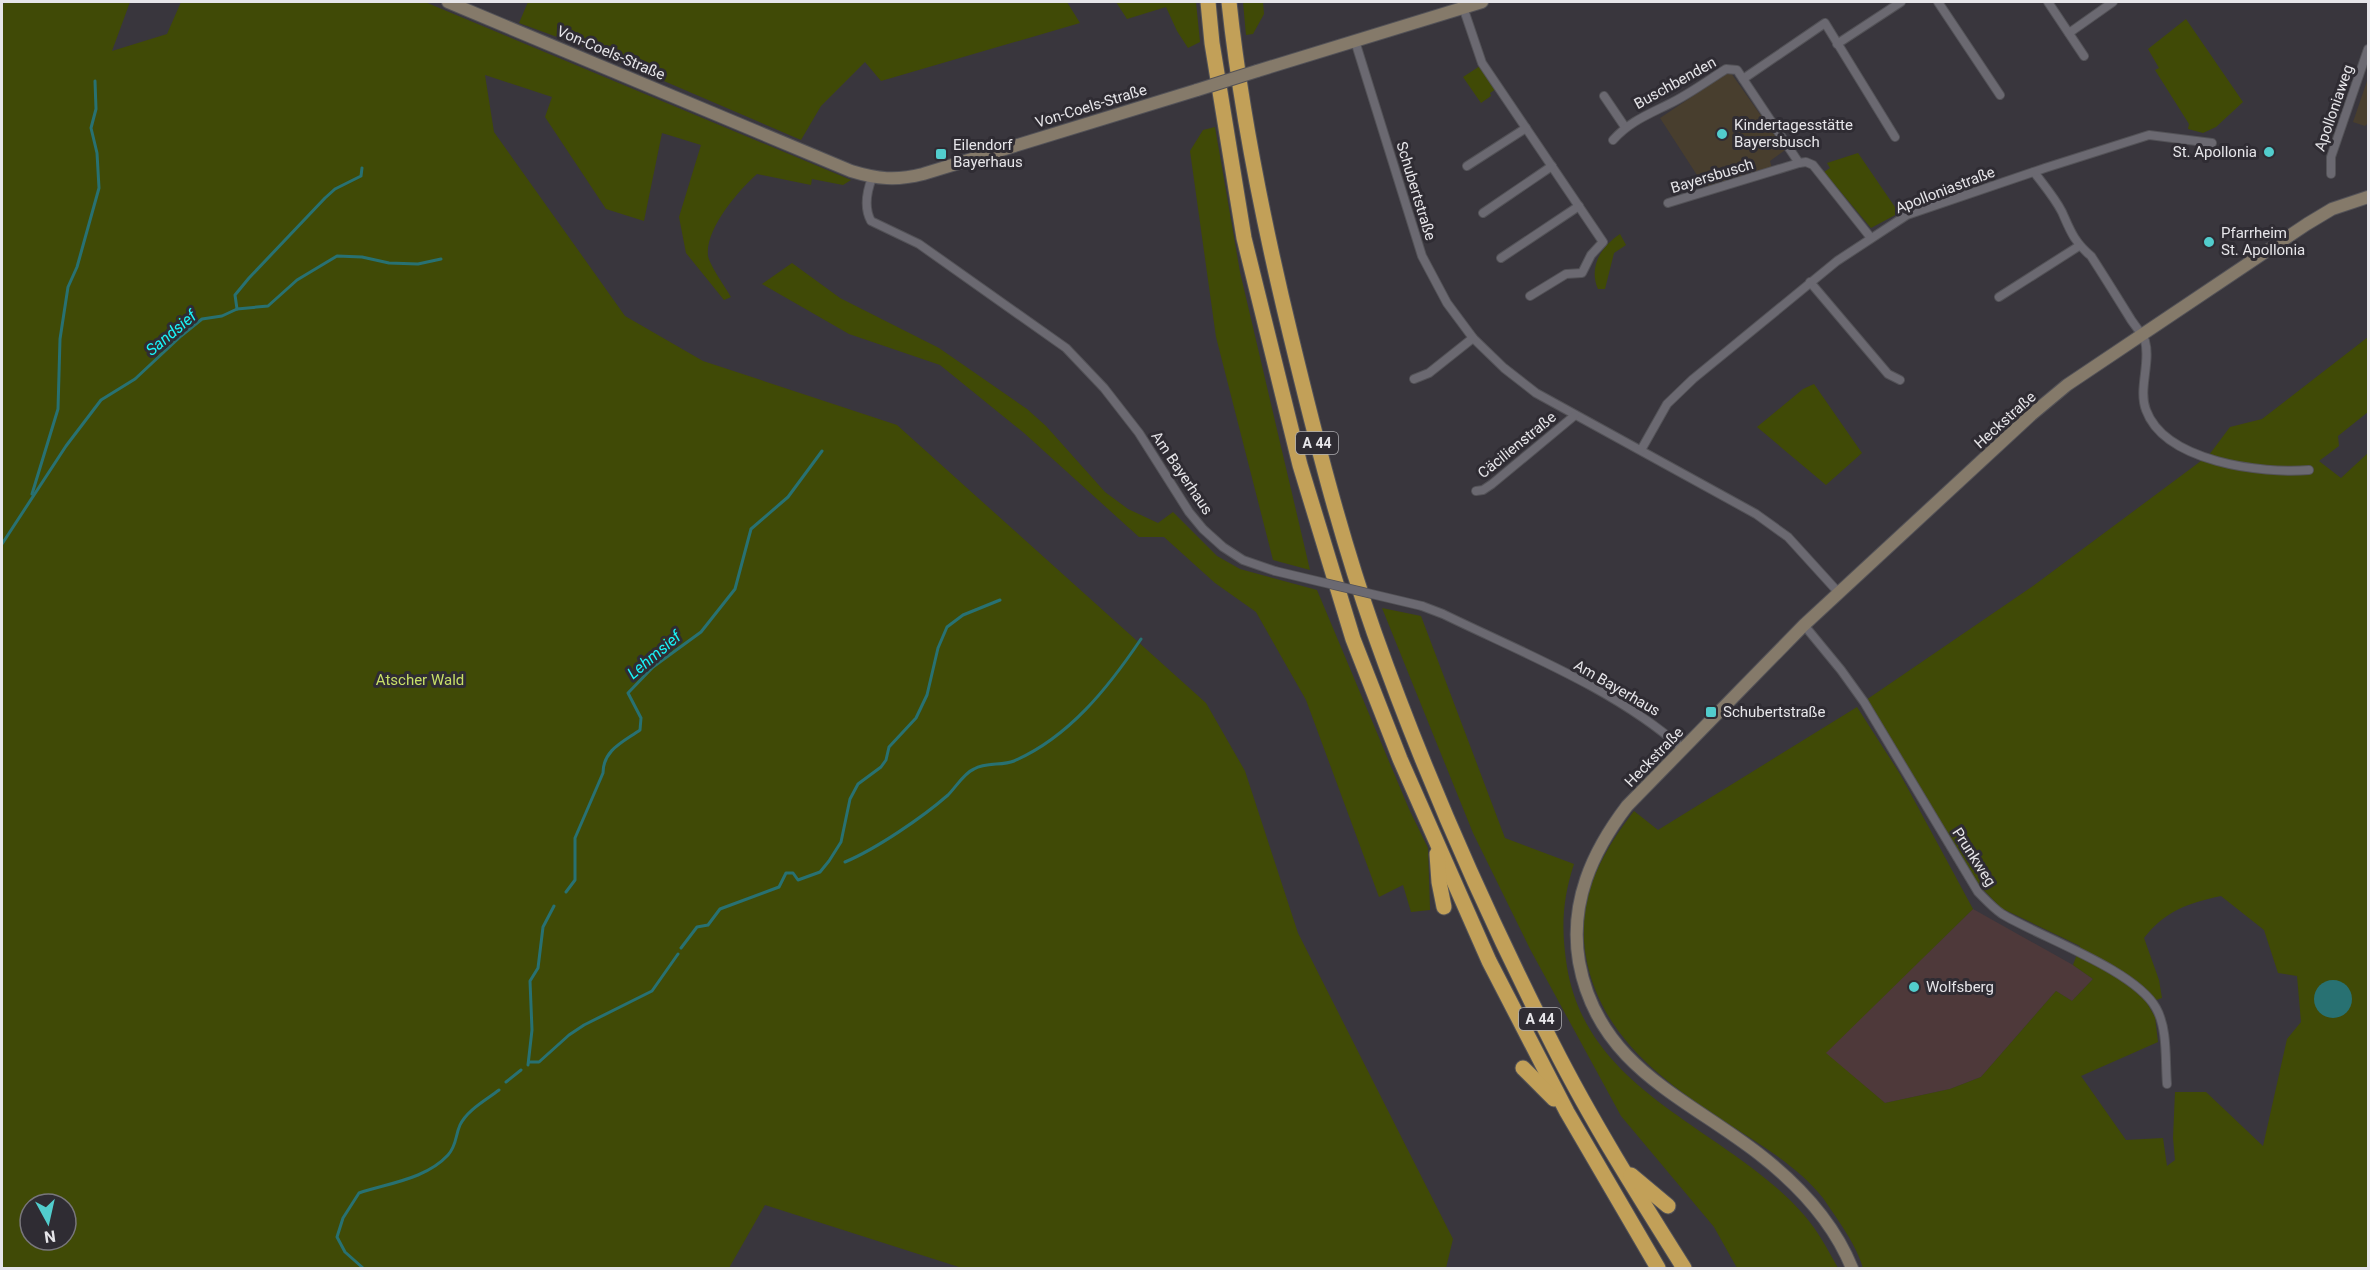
<svg xmlns="http://www.w3.org/2000/svg" width="2370" height="1270" font-family="Roboto,sans-serif">
	<style>
		.industrial { fill: #4e393a }
		.education { fill: #483e2e }
		.green { fill: #404a06; fill-rule: evenodd }
		.water { fill: #287172 }
		.lines { fill: none; stroke-linecap: round; stroke-linejoin: round }
		.stream { stroke: #287172; stroke-width: 3 }
		.minor-casing { stroke: #535257; stroke-width: 10 }
		.secondary-casing { stroke: #535257; stroke-width: 14 }
		.motorway-casing { stroke: #535257; stroke-width: 17 }
		.minor { stroke: #6b6971; stroke-width: 8 }
		.secondary { stroke: #857a6a; stroke-width: 12 }
		.motorway { stroke: #c2a058; stroke-width: 15 }
		.minor-bridge-casing { stroke: #535257; stroke-width: 10; stroke-linecap: butt }
		.secondary-bridge-casing { stroke: #535257; stroke-width: 14; stroke-linecap: butt }
		.minor-bridge { stroke: #6b6971; stroke-width: 8 }
		.secondary-bridge { stroke: #857a6a; stroke-width: 12 }
		.poi-dot { fill: #52cdcd; stroke: #2f2c33; stroke-width: 2 }
		.labels { text-anchor: middle; dominant-baseline: central; stroke-width: 6; stroke-linejoin: round; paint-order: stroke }
		.shield { fill: #2f2c33; stroke: #afaeb2; stroke-width: 1.5 }
		.shield-label { font-size: 14px; font-weight: bold; fill: #e6e5e9 }
		.street-label { font-size: 15px; fill: #e6e5e9; stroke: #2f2c33 }
		.poi-label { font-size: 15px; fill: #e6e5e9; stroke: #2f2c33; text-anchor: start }
		.park-label { font-size: 15px; fill: #c8df68; stroke: #2f2c33 }
		.water-label { font-size: 16px; font-style: italic; fill: #1af4f8; stroke: #2f2c33 }
	</style>
	<rect width="100%" height="100%" fill="#39363d"/>
	<path class="industrial" d="M1973,909l100,56 20,14 -21,22 -16,-10 -75,86 -31,12 -65,14 -60,-50z"/>
	<g class="education">
		<path d="M1731,73l54,77 -15,11 2,7 -66,21 -46,-71 66,-44z"/>
		<path d="M2368,78v45l-3,3 -12,-4z"/>
	</g>
	<g class="green">
		<path d="M6,2h124l-18,49 55,-17 14,-32h244l426,178 -8,5 -31,-6 -1,6 -54,-11c-19,17 -52,55 -49,82 2,10 18,32 23,41l-7,3 -38,-47 -7,-36 22,-72 -39,-12 -18,88 -38,-12 -61,-92 7,-20 -67,-22 9,57 131,184 78,45 194,64 309,278 39,68 53,162 155,306 -7,29h-484l-197,-63 -36,63h-727v-1263zM30,1204h36v36h-36z"/>
		<path d="M528,2h539l13,21 -199,58 -16,-19 -44,44 -20,34 -214,-92 -68,-25z"/>
		<path d="M1116,2h80l4,40 -12,6 -11,-17 -11,-24 -39,12z"/>
		<path d="M1243,2h20l1,12 -11,20 -7,1z"/>
		<path d="M2186,19l57,83 -27,25 -13,6 -15,-4 1,-5 -34,-54 4,-2 -11,-19z"/>
		<path d="M1480,66l16,23 -6,4 1,3 -10,7 -18,-26z"/>
		<path d="M1215,127l25,145 70,298 -37,-10 -57,-223 -26,-186 13,-21z"/>
		<path d="M1858,153l41,60 -28,15 -47,-56 6,-4 -3,-5z"/>
		<path d="M1620,234l6,11 -12,8 -9,36h-7c-10,-23 4,-43 22,-55z"/>
		<path d="M792,263l48,35 99,50 88,61 19,17 59,66 23,17 30,14 15,-11 44,44 23,13 77,21 92,219 19,39 2,62 -19,2 -8,-27 -24,12 -73,-197 -50,-88 -41,-29 -51,-46h-25l-115,-104 -84,-68 -91,-31 -87,-50z"/>
		<path d="M2368,337v75l-30,24 1,10 -20,15 22,17 27,-25v815h-505c-5,-17 -15,-33 -25,-48 -5,-7 -10,-15 -15,-22 -26,-33 -67,-56 -101,-78 -62,-41 -122,-86 -136,-163 -10,-57 14,-102 48,-146l24,19 199,-123 43,67 73,135 -147,144 59,50 65,-14 31,-12 75,-86 16,10 21,-22 -20,-14 7,-19 -79,-38 -26,-27 -109,-181 167,-114 176,-131 21,-28 32,-8zM2221,896l43,34 14,43 19,3 4,46 -14,17 -24,107 -57,-54h-31l-2,46 2,22 -8,6 -4,-28 -37,2 -45,-64 77,-34 -3,-25 -8,-14 15,-5 -3,-18 -15,-42c21,-27 44,-35 77,-42z"/>
		<path d="M1814,384l48,69 -36,32 -69,-58 46,-38z"/>
		<path d="M1382,608l39,8 84,222 69,26c-12,37 -13,65 -7,103 21,128 161,161 237,248 14,16 24,35 34,53h-101l-23,-41 -93,-111 -91,-167 -57,-116z"/>
	</g>
	<circle class="water" cx="2333" cy="999" r="19"/>
	<g class="lines">
		<g class="stream">
			<path d="M237,309l-2,-14 14,-17 76,-80 10,-9 26,-13 1,-8"/>
			<path d="M32,494l26,-85 2,-70 8,-52 9,-20 22,-79 -2,-35 -6,-25 5,-19 -1,-28"/>
			<path d="M2,544l64,-98 35,-46 34,-21 46,-43 21,-17 20,-3 15,-7 31,-3 29,-26 40,-24 25,1 27,6 29,1 23,-5"/>
			<path d="M845,862c31,-13 78,-45 103,-67 8,-8 16,-22 26,-26 12,-7 28,-3 40,-8 55,-24 94,-73 127,-122"/>
			<path d="M566,892l9,-12v-42l28,-65c0,-23 20,-31 37,-43l1,-12 -13,-25 25,-26 48,-35 34,-43 16,-60 37,-32 34,-46"/>
			<path d="M681,948l16,-21 11,-2 12,-16 59,-22 7,-14h7l5,7 22,-8 9,-11 12,-19 9,-43 8,-15 23,-17 5,-7 3,-13 27,-29 11,-23 11,-47 9,-21 16,-12 37,-15"/>
			<path d="M529,1062h10l30,-27 15,-10 68,-34 26,-37"/>
			<path d="M528,1065l4,-35 -2,-49 8,-13 5,-41 11,-21"/>
			<path d="M506,1082l15,-12"/>
			<path d="M363,1268l-18,-16 -8,-15 6,-19 16,-25c30,-10 67,-14 89,-38 9,-10 7,-19 12,-30 7,-15 26,-25 39,-35"/>
		</g>
		<g class="minor-casing">
			<g id="minor">
				<path d="M1938,2l62,93"/>
				<path d="M2048,2l36,54"/>
				<path d="M1463,7l19,56 121,179 -12,13 -9,18 -16,1 -36,22"/>
				<path d="M2069,33l44,-31"/>
				<path d="M1355,41l67,215 25,47 26,35 31,30 32,25 220,121 32,23 50,55"/>
				<path d="M1837,44l64,-42"/>
				<path d="M1743,79l82,-56 70,114"/>
				<path d="M1604,96l21,31"/>
				<path d="M1613,140c16,-18 34,-25 56,-36 19,-9 38,-23 57,-35l11,1 62,93 7,-1 7,3 58,73"/>
				<path d="M1467,166l59,-38"/>
				<path d="M2034,172c9,12 21,26 28,40 8,18 12,30 29,44 13,20 26,41 39,62 4,7 12,15 15,23 6,21 -7,48 1,69 19,52 116,64 163,60"/>
				<path d="M2331,174v-17l37,-108"/>
				<path d="M872,178c-5,13 -8,30 -1,43l48,23 147,104 38,40 35,45 50,79 14,17 20,18 20,13 32,11"/>
				<path d="M1668,203l131,-40"/>
				<path d="M1483,213l69,-47"/>
				<path d="M1501,258l78,-52"/>
				<path d="M1810,282l78,92 12,6"/>
				<path d="M1999,297l80,-51"/>
				<path d="M1414,379l15,-6 44,-35"/>
				<path d="M1641,450l26,-46 26,-25 144,-118 70,-46 138,-47 104,-33 63,8"/>
				<path d="M1476,491l7,-1 9,-6 82,-68"/>
				<path d="M1422,606l21,8c80,39 173,75 240,135"/>
				<path d="M1804,625l37,45 23,32 114,190c7,7 15,16 24,22 38,23 133,56 154,94 12,21 9,52 11,76"/>
			</g>
		</g>
		<g class="secondary-casing">
			<g id="secondary">
				<path d="M448,2l403,169c26,8 45,10 72,3l274,-84"/>
				<path d="M1257,71l225,-69"/>
				<path d="M1852,1268c-19,-47 -53,-83 -93,-114 -75,-58 -161,-88 -180,-192 -10,-59 13,-110 48,-156l177,-181 227,-210 36,-30 240,-161 25,-15 36,-12"/>
			</g>
		</g>
		<g class="motorway-casing">
			<g id="motorway">
				<path d="M1208,2l4,41 32,195 56,227 53,174 47,120 89,202 78,151 91,156"/>
				<path d="M1229,2c12,112 35,224 62,335 24,99 49,198 83,295 50,141 111,279 179,413 39,77 85,150 131,223"/>
				<path d="M1437,854l2,28 5,25"/>
				<path d="M1523,1068l31,31"/>
				<path d="M1631,1175l37,31"/>
			</g>
		</g>
		<use href="#minor" class="minor"/>
		<use href="#secondary" class="secondary"/>
		<use href="#motorway" class="motorway"/>
		<g class="minor-bridge-casing">
			<path id="minor-bridge" d="M1275,571l147,35"/>
		</g>
		<g class="secondary-bridge-casing">
			<path id="secondary-bridge" d="M1197,90l60,-19"/>
		</g>
		<use href="#minor-bridge" class="minor-bridge"/>
		<use href="#secondary-bridge" class="secondary-bridge"/>
	</g>
	<g class="poi-dot">
		<circle cx="1722" cy="134" r="6"/>
		<circle cx="2269" cy="152" r="6"/>
		<rect x="935" y="148" width="12" height="12" rx="3"/>
		<circle cx="2209" cy="242" r="6"/>
		<rect x="1705" y="706" width="12" height="12" rx="3"/>
		<circle cx="1914" cy="987" r="6"/>
	</g>
	<g class="labels">
		<g class="shield">
			<rect x="1296" y="432" width="42" height="22" rx="4.5"/>
			<rect x="1519" y="1008" width="42" height="22" rx="4.5"/>
		</g>
		<g class="shield-label">
			<text x="1317" y="443">A 44</text>
			<text x="1540" y="1019">A 44</text>
		</g>
		<g class="street-label">
			<text transform="translate(611 53) rotate(23)">Von-Coels-Straße</text>
			<text transform="translate(1675 83) rotate(-29)">Buschbenden</text>
			<text transform="translate(1091 106) rotate(-17)">Von-Coels-Straße</text>
			<text transform="translate(2334 108) rotate(-71)">Apolloniaweg</text>
			<text transform="translate(1712 176) rotate(-17)">Bayersbusch</text>
			<text transform="translate(1945 190) rotate(-21)">Apolloniastraße</text>
			<text transform="translate(1416 191) rotate(73)">Schubertstraße</text>
			<text transform="translate(2005 420) rotate(-42)">Heckstraße</text>
			<text transform="translate(1517 445) rotate(-39)">Cäcilienstraße</text>
			<text transform="translate(1182 473) rotate(56)">Am Bayerhaus</text>
			<text transform="translate(1617 688) rotate(30)">Am Bayerhaus</text>
			<text transform="translate(1654 757) rotate(-46)">Heckstraße</text>
			<text transform="translate(1974 857) rotate(57)">Prunkweg</text>
		</g>
		<g class="poi-label">
			<text x="1734" y="125">Kindertagesstätte<tspan x="1734" dy="17">Bayersbusch</tspan></text>
			<text x="953" y="145">Eilendorf<tspan x="953" dy="17">Bayerhaus</tspan></text>
			<text x="2257" y="152" text-anchor="end">St. Apollonia</text>
			<text x="2221" y="233">Pfarrheim<tspan x="2221" dy="17">St. Apollonia</tspan></text>
			<text x="1723" y="712">Schubertstraße</text>
			<text x="1926" y="987">Wolfsberg</text>
		</g>
		<g class="park-label">
			<text x="420" y="680">Atscher Wald</text>
		</g>
		<g class="water-label">
			<text transform="translate(171 333) rotate(-40)">Sandsief</text>
			<text transform="translate(654 655) rotate(-40)">Lehmsief</text>
		</g>
	</g>
	<rect width="2370" height="1270" fill="none" stroke="#e6e5e9" stroke-width="6"/>
	<g transform="translate(48 1222) rotate(172)"><circle r="28" fill="#2f2c33" stroke="#78767c" stroke-width="1.5"/>
	<path d="M0-4.5L10 22L0 15L-10 22Z" fill="#52cdcd"/>
	<text y="-9" font-size="16" font-weight="bold" text-anchor="middle" fill="#e6e5e9">N</text>
	</g>
</svg>
